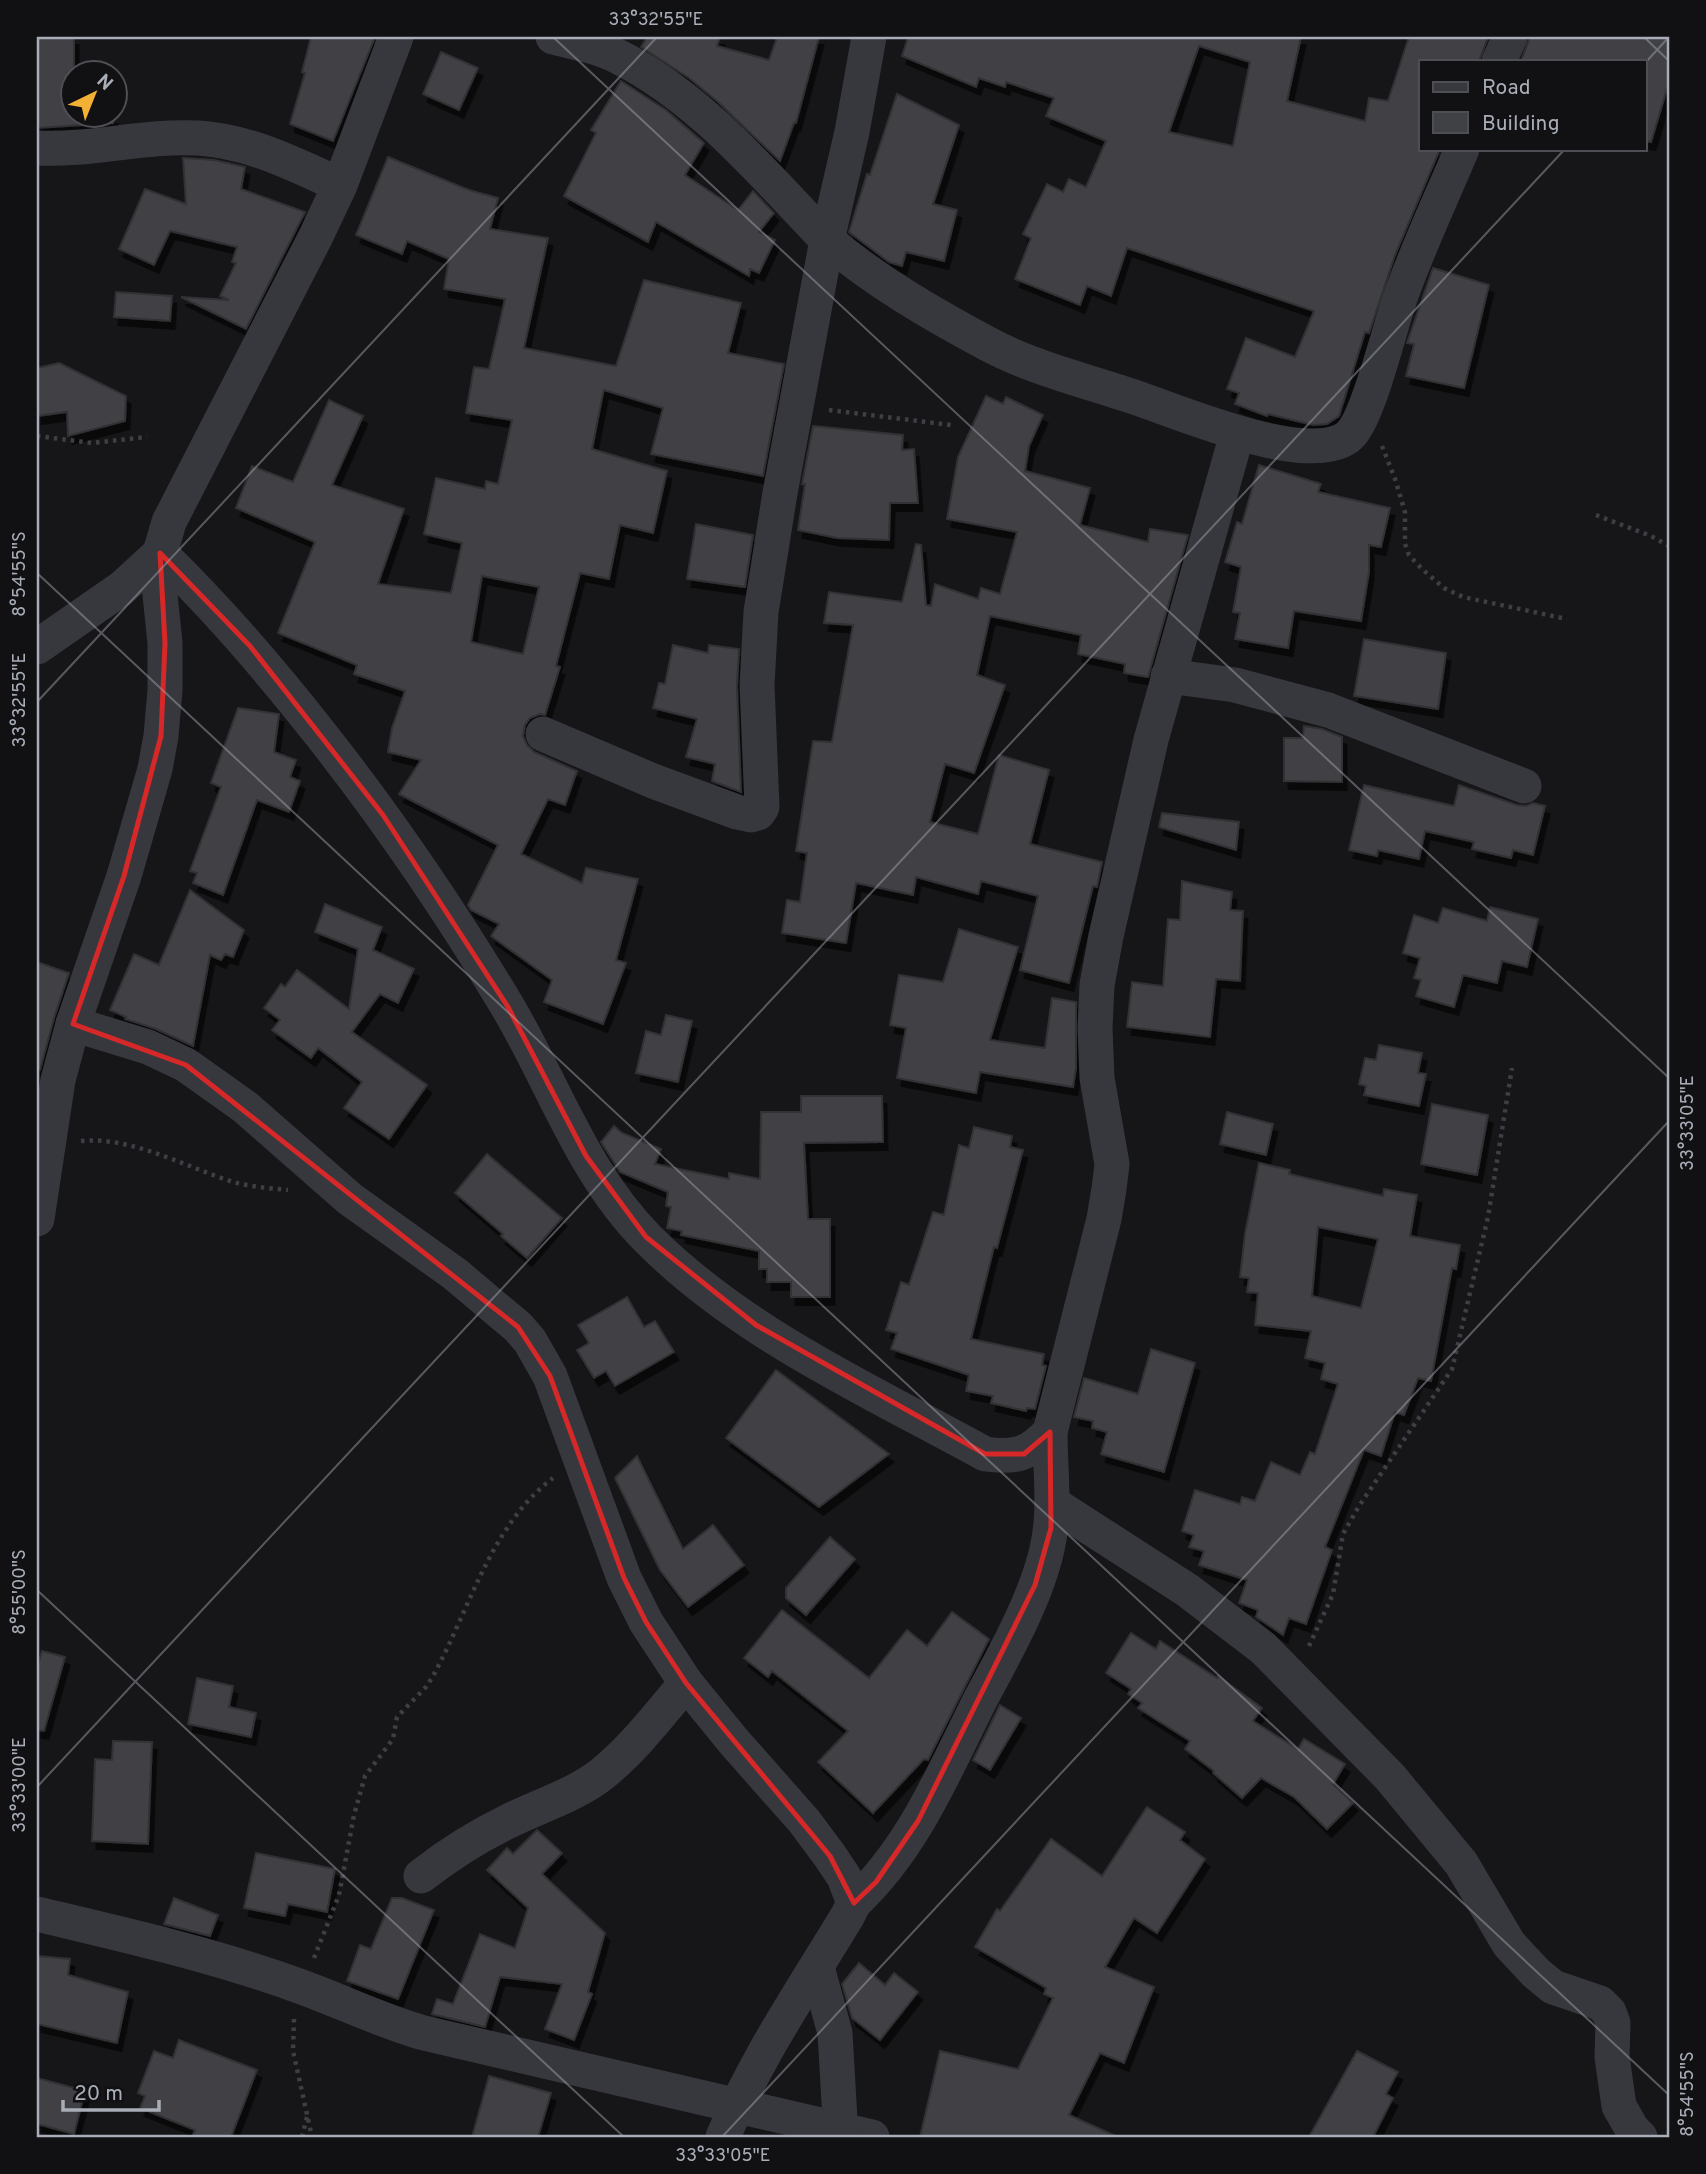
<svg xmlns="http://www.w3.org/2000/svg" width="1706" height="2174" font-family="Overpass,sans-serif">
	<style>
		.building { fill: #404145; stroke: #303034; stroke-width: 2; fill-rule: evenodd; filter: url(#shadow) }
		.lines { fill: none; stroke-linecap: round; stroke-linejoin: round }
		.path { stroke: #3d3f44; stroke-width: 4.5; stroke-dasharray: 3.5 5; stroke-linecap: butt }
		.minor { stroke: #37383d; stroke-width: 35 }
		.marked { fill: none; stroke: #d62828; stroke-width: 5; stroke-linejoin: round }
		.ticks { fill: none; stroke: #a8adb8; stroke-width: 2; stroke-opacity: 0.45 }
		.neatline { fill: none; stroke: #a8adb8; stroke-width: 2.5 }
		.ticks-label { font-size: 18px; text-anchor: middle; fill: #a8adb8 }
	</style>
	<defs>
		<filter id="shadow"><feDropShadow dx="4.5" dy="8" stdDeviation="0" flood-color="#0009"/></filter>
	</defs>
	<rect width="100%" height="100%" fill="#161618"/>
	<g class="building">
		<path d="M37,37h37v79h39v7l-76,5z"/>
		<path d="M311,37h64l-42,104 -43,-17 15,-51 -3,-1z"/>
		<path d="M647,37h73l-3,9 52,14 8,-23h42l-23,86h-2l-14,38 -63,-60 -28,-23 -48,-31z"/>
		<path d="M908,37h393l-14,64 78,20 4,-23 19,3 21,-64h79l-9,24h-58v88h19l-45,106 -26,78 -4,-1 -26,84 -12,8 -14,1 -45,-11 -1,2 -32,-12 4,-11 -12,-4 19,-51 49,19 19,-46 -187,-63 -16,48 -24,-10 -7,19 -65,-26 16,-41 -8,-4 24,-50 16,8 6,-13 17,8 20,-46 -60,-25 8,-18 -48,-16 -1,5 -26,-9 -3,9 -74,-31zM1199,46l51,16 -17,84 -64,-14z"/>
		<path d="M1530,37h139v45l-18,60 -6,-1v-80h-124z"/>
		<path d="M441,52l37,16 -19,42 -36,-16z"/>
		<path d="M621,81l45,29 38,33 -19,32 53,35 15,-19 21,22 -15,19 16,8 -16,33 -9,-4 -1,7 -93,-54 -8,20 -84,-46 32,-63 -5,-3z"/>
		<path d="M897,94l62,31 -26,79 24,6 -13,51 -38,-9 -4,14 -13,-4 -40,-30 18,-58 3,1z"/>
		<path d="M388,157l81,33 29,8 -8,31 58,9 -24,110 92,18 28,-86 97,23 -13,50 56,11 -21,112 -112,-22 12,-46 -59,-18 -1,3 -11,56 75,22 -14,62 -33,-8 -11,54 -29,-6 -24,93 4,1 -15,48 -5,-1 -10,4 -5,7 -2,11 4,9 7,7 43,19 -12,34 -17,-6 -27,55 61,29 4,-15 52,11 -22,81 10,3 -23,61 -59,-22 8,-22 -61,-44 8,-12 -28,-14 -3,-5 30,-60 -99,-51 22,-34 -33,-8 4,-24 13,-37 -51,-17 3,-9 -79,-32 37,-91 -79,-34 16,-42 41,16 36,-82 34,16 -31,69 72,24 -26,75 73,9 11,-50 -38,-9 12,-56 49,11 1,-8 12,3 14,-64 -46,-7 8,-46 15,2 16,-70 -61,-10 5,-30 -42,-18 -5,13 -46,-19zM482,576l57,11 -16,67 -52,-12z"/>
		<path d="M183,158l31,2 31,7 -4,22 64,23 -59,117 -65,-32 48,3 -9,-4 16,-33 -4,-1 5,-15 -67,-16 -16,34 -35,-16 26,-60 41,15z"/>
		<path d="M1433,268l56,17 -25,103 -58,-12 8,-32 -7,-1z"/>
		<path d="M116,292l56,4 -2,25 -56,-4z"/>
		<path d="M59,363l67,33 -1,25 -57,15 -1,-24 -30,4v-48z"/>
		<path d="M986,396l17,8 3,-7 37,18 -14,31 -4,25 65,17 -10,37 68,17 2,-13 38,6 -40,142 -24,-4 1,-9 -47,-10 3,-19 -91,-19 -13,59 28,10 -31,88 -29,-9 -15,58 48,12 21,-79 50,15 -19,74 72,18 -5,25 -4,-1 -24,97 -49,-13 18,-74 -57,-15 -3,13 -62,-17 -3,18 -57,-12 -10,60 -64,-10 5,-33 13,2 7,-49 -11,-2 17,-110 19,1 21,-117 -29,-2 5,-31 73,10 14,-58 5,1 5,60 5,1 4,-22 43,15 3,-11 19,6 17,-62 -70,-13 11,-62z"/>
		<path d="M813,426l90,9 -1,15 12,-1 4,54h-28l-1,37 -52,-2 -39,-8 7,-46h-3z"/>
		<path d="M1259,465l62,19 -3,8 72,16 -9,39 -12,-2v27l-8,49 -67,-10 -6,37 -53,-9 5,-26 -7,-1 8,-45 -16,-5 12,-40 5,2z"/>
		<path d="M696,524l57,11 -8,52 -58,-8z"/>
		<path d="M1364,639l82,14 -8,56 -84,-13z"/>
		<path d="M673,645l35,8 1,-8 30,4 -2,37 4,106 -29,-11 3,-17 -29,-7 11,-38 -44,-11 6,-25 6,1z"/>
		<path d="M238,708l41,6 -5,38 22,8 -6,17 10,4 -11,31 -32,-12 -34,95 -30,-12 4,-10 -7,-2 31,-84 -10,-4z"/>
		<path d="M1304,726l18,3 20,8v45l-58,-1v-43h19z"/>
		<path d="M1364,785l90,21 5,-21 58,20 9,1 7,-3 12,3 -12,49 -20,-5 -2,8 -39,-9 2,-7 -49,-11 -6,28 -41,-9 -1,6 -28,-6z"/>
		<path d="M1162,813l77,9 -3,28 -77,-23z"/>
		<path d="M1182,881l50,11 -2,18 13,1 -3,70 -24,-2 -6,58 -83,-10 5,-45 31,4 5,-67 12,1z"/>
		<path d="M190,890l54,40 -11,27 -8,-3 -4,6 -11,-5 -17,91 -37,-17 -31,-10 1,-2 -16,-7 24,-56 25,11z"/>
		<path d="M325,904l57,23 -9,23 41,19 -16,34 -18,-9 -28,38 75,53 -38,54 -45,-31 18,-26 -44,-34 -7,10 -39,-28 8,-10 -16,-12 17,-24 4,3 12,-17 52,39 9,-60 -43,-17z"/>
		<path d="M1490,907l48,12 -11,48 -25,-6 -5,22 -34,-8 -9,32 -38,-11 5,-16 -7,-2 6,-20 -17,-5 11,-38 24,8 5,-15 44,13z"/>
		<path d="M959,929l59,18 -28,93 55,8 7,-50 24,4v66l-3,19 -93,-15 -4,21 -79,-15 9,-50 -16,-3 9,-50 44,7z"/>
		<path d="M37,962l32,11 -15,45 -14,52h-3z"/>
		<path d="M666,1015l26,6 -14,61 -42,-9 10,-42 15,4z"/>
		<path d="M1379,1045l43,8 -4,20 8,1 -7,32 -55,-11 2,-9 -7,-2 6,-26 11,2z"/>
		<path d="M801,1096h81l1,46 -79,1 4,76h22v78h-39v-15h-24v-13h-8v-18l-78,-16 1,-4 -15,-3 4,-21 -5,-1 2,-14 -48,-20 -19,-30 13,-16 8,7 39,16 -6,15 74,15v-6l31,6 1,-67h40z"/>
		<path d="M1432,1104l56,11 -11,60 -56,-11z"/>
		<path d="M1227,1112l46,12 -7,31 -46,-11z"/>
		<path d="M974,1127l38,9 -2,11 13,3 -26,98 -3,-1 -23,92 73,15 -2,11 4,1 -11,43 -8,-1 -1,3 -35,-8 2,-7 -27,-5 3,-16 -78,-26 6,-16 -11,-3 15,-48 8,3 24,-73 11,3 15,-70 10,3z"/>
		<path d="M487,1154l75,64 -35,40 -26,-22 2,-2 -48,-41z"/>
		<path d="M1259,1163l31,7 -1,4 94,22 1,-7 33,6 -7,41 50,9 -4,24 -4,-1 -21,113 -13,-3 -14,37 -9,-3 -14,44 -17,-6 -39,97 7,3 -26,74 -17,-6 -6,17 -27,-18 2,-7 -19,-7 8,-23 -48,-15 5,-14 -15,-4 5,-12 -12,-4 13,-41 45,14 2,-7 13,4 16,-39 29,13 10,-23 5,2 23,-70 -17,-5 4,-16 -20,-5 6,-27 -56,-6 3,-32 -11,-1 2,-14 -9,-1 5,-43zM1318,1227l60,12 -17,69 -49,-12z"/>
		<path d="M627,1297l17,30 11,-6 19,31 -59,34 -9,-15 -12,7 -17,-28 12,-7 -11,-18z"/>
		<path d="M1151,1349l44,14 -31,109 -63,-18 6,-22 -15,-4 1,-7 -19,-4 10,-39 54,16z"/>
		<path d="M776,1370l113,84 -70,53 -93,-69z"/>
		<path d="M637,1456l46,93 30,-24 31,40 -56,42 -28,-37 -45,-92z"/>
		<path d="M830,1537l25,22 -49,56 -20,-17v-10z"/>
		<path d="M782,1610l87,68 38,-48 20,16 25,-34 37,27 -61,121 -4,-1 -51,54 -55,-51 30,-31 -76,-60 -4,6 -24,-19z"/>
		<path d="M1131,1633l25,16 4,-8 57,37 1,-2 44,32 -9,13 45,28 6,-10 41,25 -12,20 20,19 -26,26 -33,-32 -33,-19 -19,20 -29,-25 1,-2 -29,-22 5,-8 -52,-33 4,-5 -14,-9 3,-5 -25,-16z"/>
		<path d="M42,1651l23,6 -21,74 -7,-1v-62z"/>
		<path d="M197,1678l36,8 -4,21 27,6 -5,24 -63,-13z"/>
		<path d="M1000,1705l21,13 -31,52 -17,-10z"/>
		<path d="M113,1741l39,1 -4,102 -56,-3 3,-82 17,1z"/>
		<path d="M1147,1807l38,25 -5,8 25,19 -48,74 -23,-15 -29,49 49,20 -30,76 -24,-10 -31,62 49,22h-198l20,-86 78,18 35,-71 -9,-4 2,-6 -71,-41 22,-38 3,2 51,-72 51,37z"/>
		<path d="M537,1830l25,23 -20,21 63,59 -17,59 4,2 -18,46 -29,-11 17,-45 -62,-7 -15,50 -53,-13 5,-15 16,5 27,-70 35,14 13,-40 -41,-38 20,-22 6,6z"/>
		<path d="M256,1853l79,16 -8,43 -39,-8 -3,12 -41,-8z"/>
		<path d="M174,1898l44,17 -8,21 -46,-12z"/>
		<path d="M392,1898h10l32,12 -36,89 -51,-18 13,-36 11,4z"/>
		<path d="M37,1956l33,3 -2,16 60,17 -11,51 -80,-19z"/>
		<path d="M859,1963l26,22 9,-12 24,19 -38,48 -28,-22 -10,-34z"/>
		<path d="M179,2040l78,30 -26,67h-39l3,-7 -55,-22 5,-12 -7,-3 16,-42 19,7z"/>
		<path d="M1357,2051l41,21 -12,22 7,4 -20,39h-64z"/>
		<path d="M489,2076l62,17 -13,44h-66z"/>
		<path d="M37,2078l48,13 -11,43 -37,-10z"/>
	</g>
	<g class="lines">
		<g class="path">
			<path d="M829,410l122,15"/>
			<path d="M37,436l55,7 55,-6"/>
			<path d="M1382,446l13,33 10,33v32l4,11 13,14 22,19 19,9 104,22"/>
			<path d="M1596,515l55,21 18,10"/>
			<path d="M81,1141c49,-5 103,25 149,40 19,6 39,7 58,9"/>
			<path d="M1309,1646l24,-52 10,-60 16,-28 93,-137 36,-152 24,-149"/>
			<path d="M314,1958l25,-63 15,-80 11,-39 28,-37 4,-22 29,-30 7,-11c37,-67 57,-150 120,-198"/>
			<path d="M294,2019l-1,32 19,86"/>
			<path d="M302,2137l5,-20"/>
		</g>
		<g class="minor">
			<path d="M553,37c22,5 46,10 66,20 83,42 145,118 208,183 48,41 105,74 161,104 47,25 99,37 149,54 42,14 177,72 213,37 19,-19 39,-105 49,-134 18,-52 42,-102 63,-152"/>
			<path d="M1499,61l11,-24"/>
			<path d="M37,148c53,3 107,-13 161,-10 51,3 96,26 142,47"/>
			<path d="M37,647l85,-59 38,-35c59,57 111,118 162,183 67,85 128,175 184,268 47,78 76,169 142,235 95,95 221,151 337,215 31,4 43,1 65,-22l54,-213 5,-30 3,-25 -15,-86 -2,-50 2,-43 9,-49 45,-196 86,-306"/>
			<path d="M1168,676l67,9 93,25 196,76"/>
			<path d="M543,734l110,47 84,31 14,3 7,-2 4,-6 -5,-122 4,-73 19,-119 47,-253 25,-108 17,-95"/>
			<path d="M73,1024l75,23 38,18 59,42 105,92 105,75 63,53 12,14 20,35 74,202 22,44 40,61 49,60 69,78 26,35 14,21 10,26 -6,12c-44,73 -92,143 -125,222"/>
			<path d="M37,1219l21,-139 15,-56 51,-148 31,-107 6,-33 4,-46v-47l-6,-58 1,-32 9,-31 147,-286 24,-51 56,-148"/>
			<path d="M1052,1503l135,87 76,58 127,129 71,86 48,81 27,29 17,14 47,16 9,9 4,11 -1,34 7,49 13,23 8,8"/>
			<path d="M421,1876c27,-21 55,-39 86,-54 31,-16 67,-26 95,-48 32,-26 57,-59 84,-91"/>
			<path d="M854,1903c59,-55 90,-131 126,-203 24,-45 56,-101 67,-151 9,-38 3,-78 3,-117"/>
			<path d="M37,1914c88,21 177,41 262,72 42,15 82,35 125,47l448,104"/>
			<path d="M817,1967l18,66 6,104"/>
		</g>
	</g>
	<path class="marked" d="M160,553l90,93 133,169 125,192 78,149 60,81 110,88 229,129h39l26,-22 1,96 -16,57 -117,236 -42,61 -22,21 -24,-47 -144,-173 -40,-61 -22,-44 -74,-202 -32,-49 -332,-262 -113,-41 51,-148 37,-140 4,-93z"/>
	<path class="ticks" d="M553,37l1116,1041M1644,37l25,24M1645,63l24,-26M37,573l1632,1522M37,702l620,-665M37,1590l587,547M37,1787l1528,-1638M722,2137l947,-1016"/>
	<rect width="1706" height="2174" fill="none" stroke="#111113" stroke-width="77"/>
	<rect x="1419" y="60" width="228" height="91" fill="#111113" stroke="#4d4f55" stroke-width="2"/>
	<rect x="1433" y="82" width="35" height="10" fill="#37383d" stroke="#4d4f55" stroke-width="2"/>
	<text x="1482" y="94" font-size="21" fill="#a8adb8">Road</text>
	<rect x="1433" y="112" width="35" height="21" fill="#404145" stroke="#4d4f55" stroke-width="2"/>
	<text x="1482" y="130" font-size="21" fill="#a8adb8">Building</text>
	<g transform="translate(94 94) rotate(43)"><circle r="33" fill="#111113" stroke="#4d4f55" stroke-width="2"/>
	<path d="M0-5L12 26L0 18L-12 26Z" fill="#f2b134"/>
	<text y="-10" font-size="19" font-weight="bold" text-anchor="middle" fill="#a8adb8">N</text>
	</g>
	<path d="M63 2100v10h96v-10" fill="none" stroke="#a8adb8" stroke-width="3.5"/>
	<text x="74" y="2100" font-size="21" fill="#a8adb8" stroke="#111113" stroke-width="5" paint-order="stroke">20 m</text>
	<rect x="38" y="38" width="1630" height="2098" class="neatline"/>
	<g class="ticks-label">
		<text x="656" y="25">33°32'55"E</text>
		<text transform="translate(19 574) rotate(-90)" y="6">8°54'55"S</text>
		<text transform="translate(19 700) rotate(-90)" y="6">33°32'55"E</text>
		<text transform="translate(1687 1123) rotate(-90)" y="6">33°33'05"E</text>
		<text transform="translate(19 1592) rotate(-90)" y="6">8°55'00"S</text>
		<text transform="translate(19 1785) rotate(-90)" y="6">33°33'00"E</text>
		<text transform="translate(1687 2094) rotate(-90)" y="6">8°54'55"S</text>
		<text x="723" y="2161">33°33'05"E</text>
	</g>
</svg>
